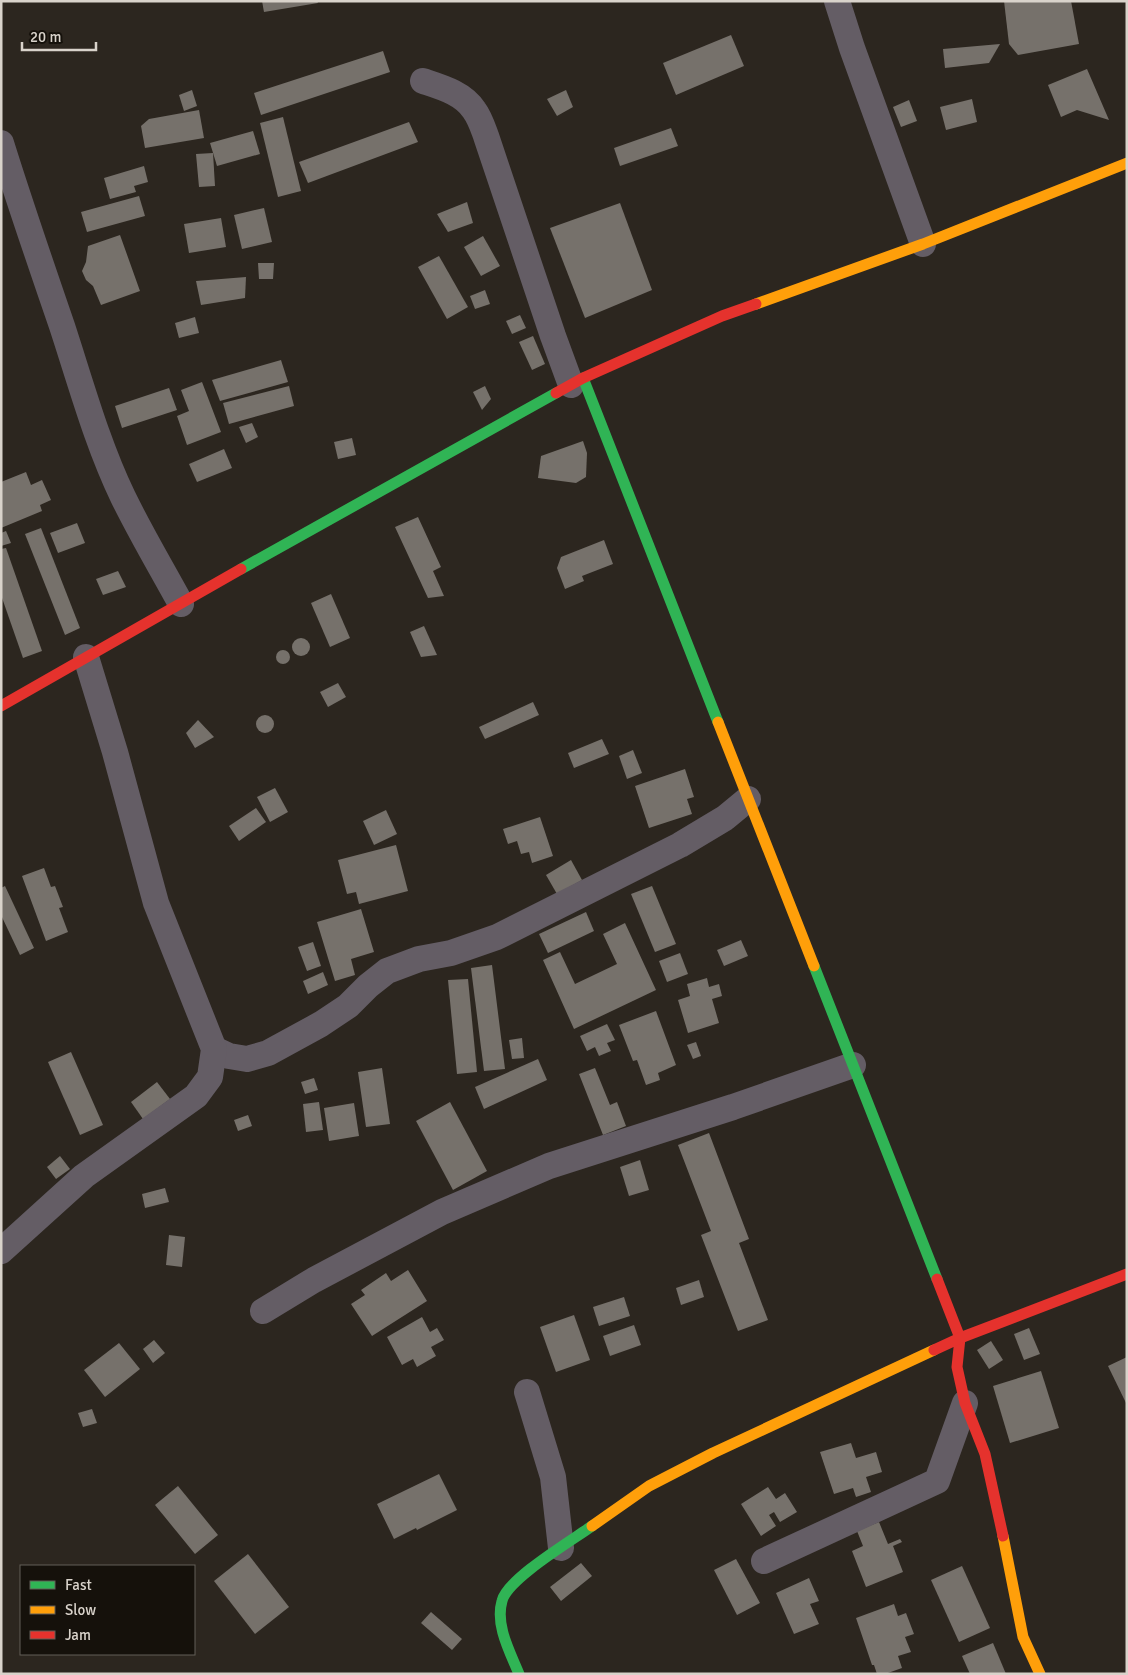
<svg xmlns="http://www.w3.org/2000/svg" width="1128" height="1675" font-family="Signika,sans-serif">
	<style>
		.building { fill: #76716b }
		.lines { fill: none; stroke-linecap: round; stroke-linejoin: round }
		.street { stroke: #645d65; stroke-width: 26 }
		.fast { stroke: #30b455; stroke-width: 11 }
		.slow { stroke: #ff9f0a; stroke-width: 11 }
		.jam { stroke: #e5322d; stroke-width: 11 }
	</style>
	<rect width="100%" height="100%" fill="#2c261f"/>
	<g class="building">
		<path d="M262,1h55l1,2 -54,9z"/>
		<path d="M1004,1h67l8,43 -61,11 -9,-11z"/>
		<path d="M731,35l13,31 -68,29 -13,-32z"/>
		<path d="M1000,44l-11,19 -44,5 -2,-19z"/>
		<path d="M383,51l7,21 -129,43 -7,-22z"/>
		<path d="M1087,69l22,51 -32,-10 -16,7 -13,-32z"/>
		<path d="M192,90l5,16 -13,5 -5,-16z"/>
		<path d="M566,90l7,17 -16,9 -10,-17z"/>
		<path d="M972,99l5,23 -31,8 -6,-23z"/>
		<path d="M909,100l8,21 -16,6 -8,-20z"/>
		<path d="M199,110l5,28 -59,10 -4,-22 8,-7z"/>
		<path d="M283,117l18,74 -23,6 -18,-74z"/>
		<path d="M409,122l9,20 -110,41 -9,-21z"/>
		<path d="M671,128l7,18 -58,20 -6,-18z"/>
		<path d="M253,131l7,23 -43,12 -7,-23z"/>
		<path d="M213,153l2,33 -16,1 -3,-33z"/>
		<path d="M144,166l4,16 -14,4 2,6 -26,7 -6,-21z"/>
		<path d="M139,196l6,20 -58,16 -6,-20z"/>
		<path d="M467,202l6,21 -25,9 -11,-18z"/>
		<path d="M620,203l32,87 -67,28 -35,-90z"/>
		<path d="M264,208l8,34 -30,7 -8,-34z"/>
		<path d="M221,218l5,29 -37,6 -5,-29z"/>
		<path d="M120,235l20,56 -39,14 -8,-19 -7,-6 -4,-9 4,-9 2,-16z"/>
		<path d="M483,236l17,30 -19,10 -17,-29z"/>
		<path d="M439,256l29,51 -21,12 -29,-52z"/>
		<path d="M258,263h16l-1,16h-14z"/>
		<path d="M246,277l-1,21 -44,7 -5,-24z"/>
		<path d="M485,290l5,14 -15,5 -5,-13z"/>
		<path d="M520,315l6,13 -14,6 -6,-13z"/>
		<path d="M195,317l4,16 -20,5 -4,-15z"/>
		<path d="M533,336l12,28 -13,6 -13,-28z"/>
		<path d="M281,360l7,22 -68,19 -8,-21z"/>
		<path d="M202,382l19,50 -34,13 -10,-29 12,-5 -8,-21z"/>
		<path d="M289,386l5,20 -65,18 -6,-21z"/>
		<path d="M485,386l6,13 -9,11 -9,-18z"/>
		<path d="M169,388l8,22 -55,18 -7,-22z"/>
		<path d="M252,423l6,14 -12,6 -7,-16z"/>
		<path d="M352,438l4,17 -18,4 -4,-17z"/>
		<path d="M583,441l4,12 -1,24 -10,6 -38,-5 3,-22z"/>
		<path d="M224,449l8,19 -35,14 -8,-18z"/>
		<path d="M26,472l5,13 11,-5 9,20 -11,5 2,6 -41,17v-46z"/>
		<path d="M418,517l23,50 -8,4 11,25 -16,2 -33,-71z"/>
		<path d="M77,523l8,20 -27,10 -8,-20z"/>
		<path d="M41,528l39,100 -15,7 -40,-101z"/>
		<path d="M6,531l5,12 -10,3v-13z"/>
		<path d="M604,540l9,24 -31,12 2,5 -19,8 -8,-21 4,-11z"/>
		<path d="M6,548l36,103 -19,7 -22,-63v-46z"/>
		<path d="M118,571l8,16 -23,8 -7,-16z"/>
		<path d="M331,594l19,44 -20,9 -19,-44z"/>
		<path d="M424,626l13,29 -16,2 -11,-25z"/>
		<circle cx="301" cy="647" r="9"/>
		<circle cx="283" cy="657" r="7"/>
		<path d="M338,683l8,14 -18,10 -8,-15z"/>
		<path d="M533,702l6,13 -54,24 -6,-12z"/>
		<circle cx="265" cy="724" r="9"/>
		<path d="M198,720l16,17 -19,11 -9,-15z"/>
		<path d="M602,739l7,15 -35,14 -6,-15z"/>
		<path d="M633,750l9,23 -15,6 -8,-23z"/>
		<path d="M685,769l9,28 -7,2 5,15 -43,14 -14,-42z"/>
		<path d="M275,788l13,24 -18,10 -13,-25z"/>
		<path d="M256,808l10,14 -27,19 -10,-15z"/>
		<path d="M386,810l11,24 -23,11 -11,-24z"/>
		<path d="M540,817l13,39 -21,7 -3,-11 -8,2 -4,-13 -9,3 -5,-15z"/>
		<path d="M396,845l12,46 -49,13 -3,-12 -9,2 -9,-34z"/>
		<path d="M571,860l11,20 -25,14 -11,-19z"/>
		<path d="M44,868l7,19 4,-1 8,21 -4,1 9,24 -22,9 -24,-65z"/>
		<path d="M5,886l29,62 -14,7 -19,-40v-27z"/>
		<path d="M652,886l24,58 -21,8 -24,-58z"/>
		<path d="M361,909l13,43 -23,7 4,16 -20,6 -18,-59z"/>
		<path d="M586,912l8,19 -46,22 -9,-19z"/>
		<path d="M625,923l31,67 -82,39 -31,-69 17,-8 15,32 42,-20 -14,-30z"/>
		<path d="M741,940l7,16 -24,10 -7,-16z"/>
		<path d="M313,942l8,24 -14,5 -9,-24z"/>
		<path d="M680,953l8,21 -21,8 -8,-21z"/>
		<path d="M492,965l13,104 -21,2 -13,-103z"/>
		<path d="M323,972l5,13 -20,9 -5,-13z"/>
		<path d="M707,978l2,9 10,-3 3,12 -10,3 7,24 -31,10 -10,-33 12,-4 -3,-12z"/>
		<path d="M468,979l9,93 -20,2 -9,-94z"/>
		<path d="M656,1011l20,54 -18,8 2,7 -14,5 -9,-25 -4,1 -14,-36z"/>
		<path d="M607,1024l8,16 -8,3 4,8 -12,5 -4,-9 -8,4 -7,-15z"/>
		<path d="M522,1038l2,20 -12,1 -3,-19z"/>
		<path d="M696,1042l5,14 -8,3 -6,-14z"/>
		<path d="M71,1052l32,73 -23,10 -32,-73z"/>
		<path d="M538,1059l9,21 -63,29 -9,-22z"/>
		<path d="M382,1068l8,56 -24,3 -8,-55z"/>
		<path d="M595,1068l15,37 7,-3 9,24 -23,9 -24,-61z"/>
		<path d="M314,1078l4,12 -13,4 -4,-12z"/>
		<path d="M157,1082l13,17 -27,20 -12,-17z"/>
		<path d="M319,1102l4,28 -17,2 -3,-28z"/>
		<path d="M450,1102l37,69 -34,19 -37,-69z"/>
		<path d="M354,1103l5,33 -30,5 -5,-33z"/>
		<path d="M248,1115l4,11 -14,5 -4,-11z"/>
		<path d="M709,1133l40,106 -10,4 29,77 -30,11 -37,-96 10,-4 -33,-86z"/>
		<path d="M60,1156l10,13 -14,10 -9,-12z"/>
		<path d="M640,1160l9,30 -20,6 -9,-29z"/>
		<path d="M165,1188l4,14 -24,6 -3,-14z"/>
		<path d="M169,1235l16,2 -3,30 -16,-2z"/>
		<path d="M408,1270l19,31 -55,35 -21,-32 14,-9 -4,-5 25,-17 5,8z"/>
		<path d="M699,1280l5,17 -23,8 -5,-17z"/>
		<path d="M624,1297l6,19 -31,10 -6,-19z"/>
		<path d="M574,1315l16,45 -34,12 -16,-45z"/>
		<path d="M422,1317l8,15 7,-4 7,12 -13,7 5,9 -19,11 -4,-8 -11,6 -15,-28z"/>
		<path d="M634,1325l7,20 -31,11 -7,-20z"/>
		<path d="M1029,1328l11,26 -16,6 -10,-26z"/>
		<path d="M154,1340l11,13 -12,10 -10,-14z"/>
		<path d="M991,1341l12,19 -14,9 -12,-19z"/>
		<path d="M119,1343l21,26 -35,28 -21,-27z"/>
		<path d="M1127,1357v48l-19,-39z"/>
		<path d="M1041,1371l18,57 -49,15 -17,-57z"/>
		<path d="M92,1409l5,14 -14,4 -5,-14z"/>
		<path d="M851,1443l5,15 20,-6 6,20 -16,5 5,15 -15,5 -3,-9 -19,6 -14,-42z"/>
		<path d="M439,1474l18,36 -40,20 -1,-2 -22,11 -17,-35z"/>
		<path d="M178,1486l40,49 -23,19 -40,-49z"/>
		<path d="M768,1487l8,12 9,-6 12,19 -17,10 -6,-10 -5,3 7,11 -15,10 -20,-32z"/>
		<path d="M879,1522l9,22 12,-5 2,3 -9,4 10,26 -37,15 -14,-36 11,-5 -6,-15z"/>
		<path d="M248,1554l41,53 -34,27 -41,-53z"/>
		<path d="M736,1559l24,44 -23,12 -23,-45z"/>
		<path d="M581,1563l11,13 -31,25 -11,-14z"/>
		<path d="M962,1566l28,62 -31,14 -28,-62z"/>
		<path d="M809,1578l10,23 -9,3 9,20 -25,10 -18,-41z"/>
		<path d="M894,1604l4,12 8,-3 8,21 -9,3 6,15 -13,4 4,12 -17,6h-8l-3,-9h-2l-16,-47z"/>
		<path d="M431,1612l31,27 -10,11 -31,-27z"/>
		<path d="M993,1643l13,31h-36l-8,-18z"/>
	</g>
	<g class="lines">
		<g class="street">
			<path d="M837,1l15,47 71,196"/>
			<path d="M423,81c18,6 40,12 51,29 6,8 9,18 12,26l67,200 18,49"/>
			<path d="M1,143c19,61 40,122 61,183 19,58 35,117 61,171 18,37 39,72 58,107"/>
			<path d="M214,1049l15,7 18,3 21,-6 53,-29 27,-18 20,-20 19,-15 32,-12 32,-6 46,-16 183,-92 45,-27 23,-19"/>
			<path d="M1,1251l83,-75 112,-80 14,-19 4,-28 -58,-146 -41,-151 -29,-95"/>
			<path d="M263,1311l51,-31 128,-68 107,-46 184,-59 120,-42"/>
			<path d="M527,1392l26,85 8,71"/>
			<path d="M764,1561l173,-80 28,-78"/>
		</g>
		<g class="fast">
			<path d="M583,378l135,344"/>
			<path d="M241,569l315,-176"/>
			<path d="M814,966l123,313"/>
			<path d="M519,1674c-9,-22 -24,-49 -17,-73 5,-22 69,-60 90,-75"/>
		</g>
		<g class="slow">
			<path d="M756,304l167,-60 204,-81"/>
			<path d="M718,722l96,244"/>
			<path d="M592,1526l57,-40 64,-33 221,-103"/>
			<path d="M1003,1536l20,101 17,37"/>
		</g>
		<g class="jam">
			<path d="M556,393l27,-15 139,-62 34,-12"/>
			<path d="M1,706l240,-137"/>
			<path d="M937,1279l23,59 -3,29 8,36 20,51 18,82"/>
			<path d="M934,1350l26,-12 167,-64"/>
		</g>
	</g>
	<rect width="1128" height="1675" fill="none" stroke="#d9d3cb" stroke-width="5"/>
	<rect x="20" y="1565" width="175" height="90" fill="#15110b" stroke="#635f58"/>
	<rect x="30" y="1581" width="25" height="8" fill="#30b455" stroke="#635f58"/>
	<text x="65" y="1590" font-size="15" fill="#d9d3cb">Fast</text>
	<rect x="30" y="1606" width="25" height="8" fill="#ff9f0a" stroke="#635f58"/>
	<text x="65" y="1615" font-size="15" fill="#d9d3cb">Slow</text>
	<rect x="30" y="1631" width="25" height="8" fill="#e5322d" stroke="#635f58"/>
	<text x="65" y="1640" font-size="15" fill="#d9d3cb">Jam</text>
	<path d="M22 42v8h74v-8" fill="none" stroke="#d9d3cb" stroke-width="2.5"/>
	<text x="30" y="42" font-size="15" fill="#d9d3cb" stroke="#15110b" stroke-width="4" paint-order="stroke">20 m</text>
</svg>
